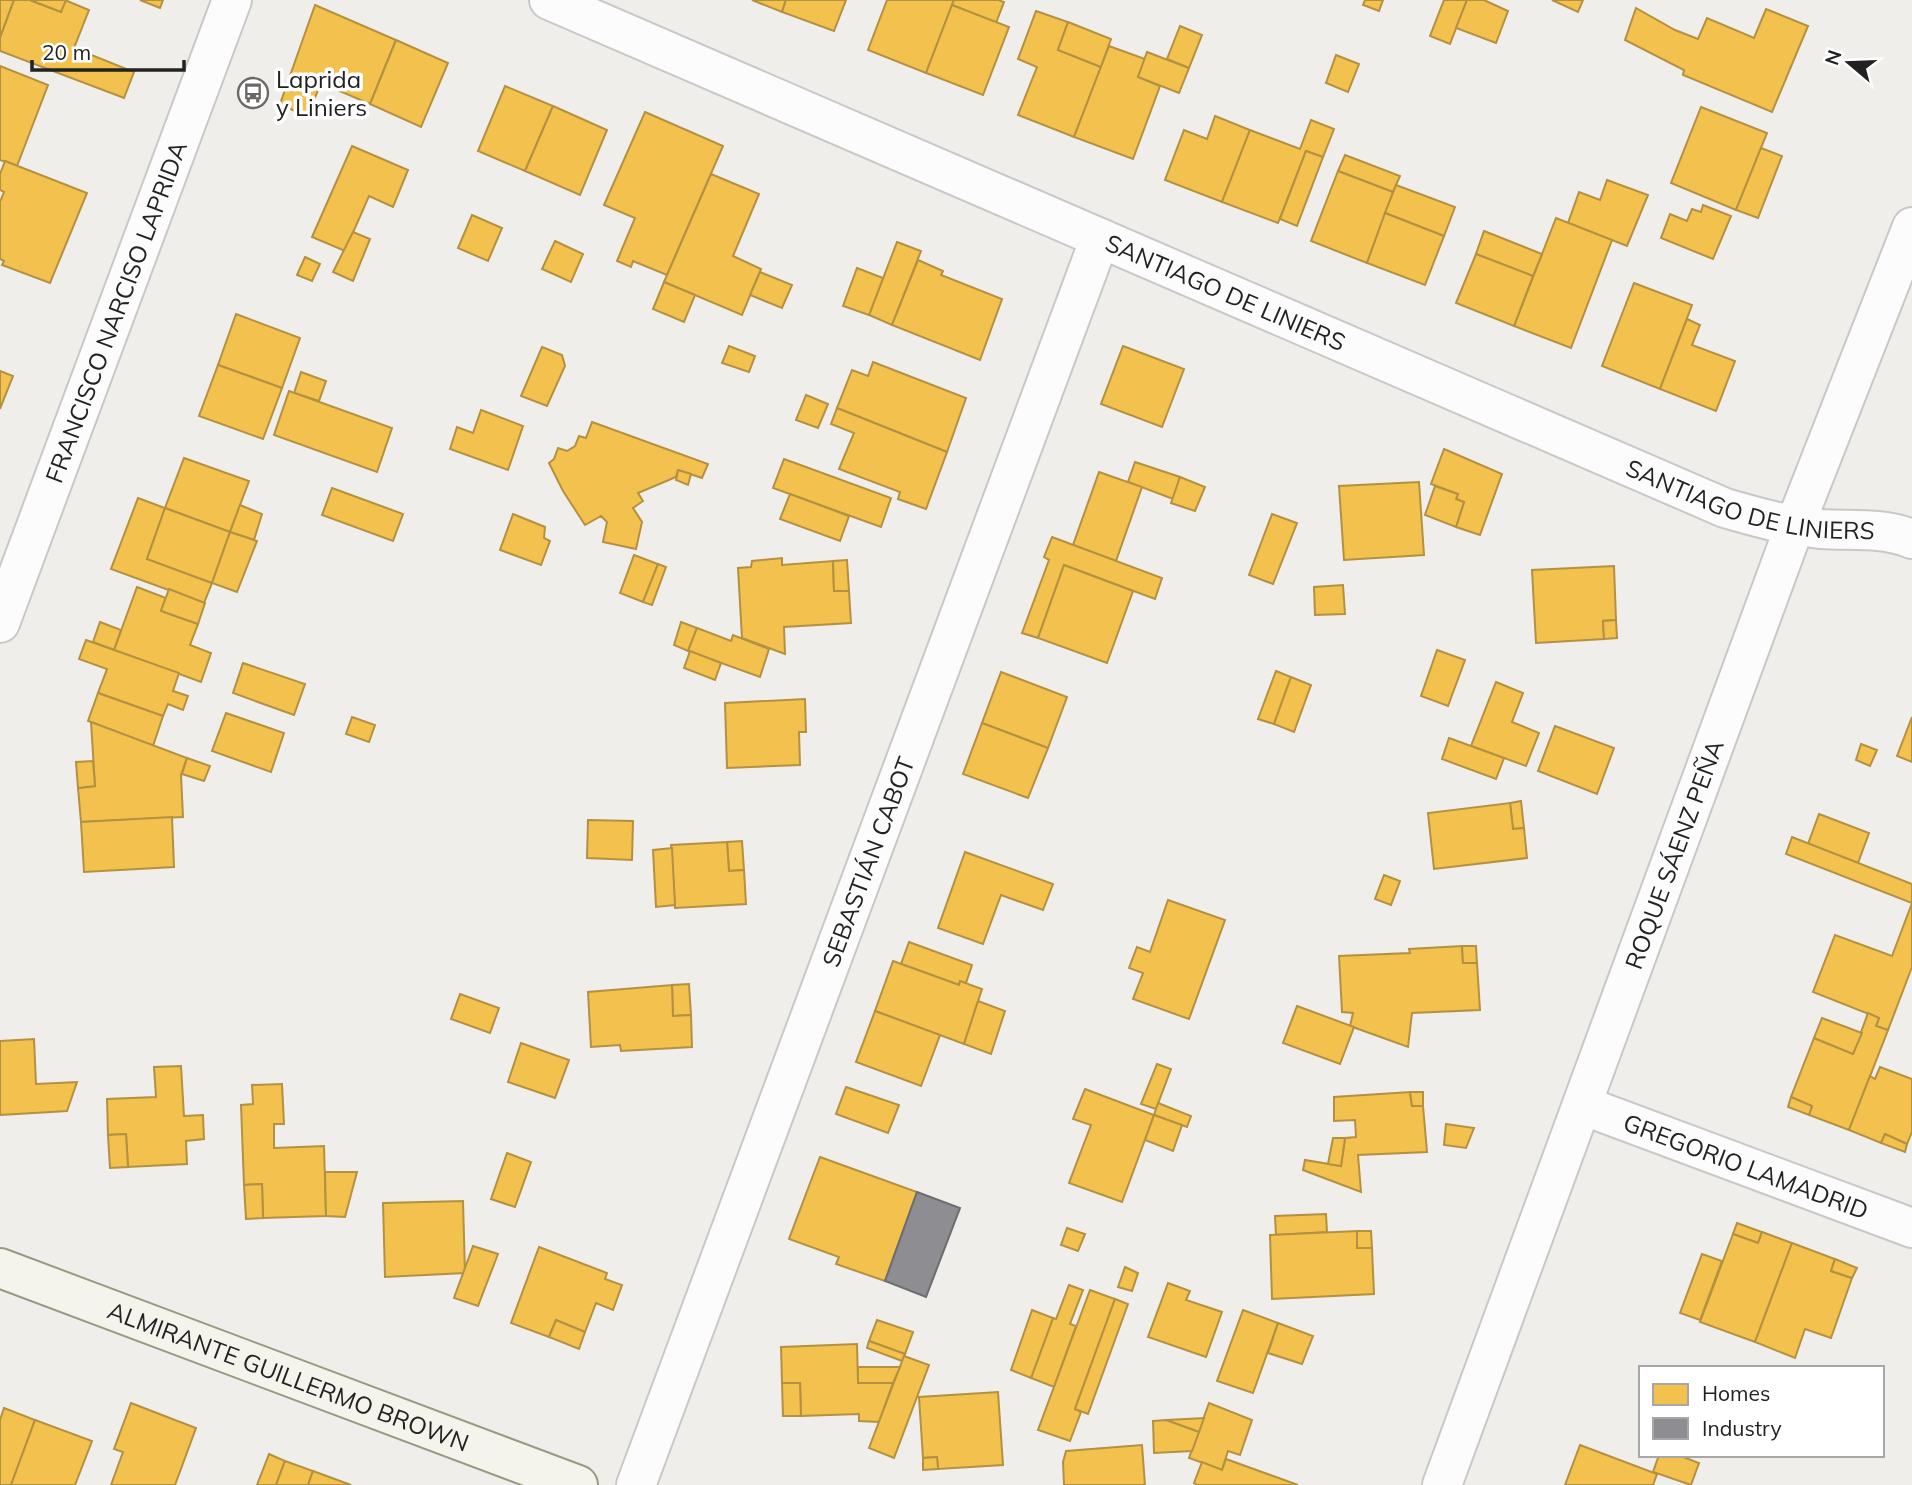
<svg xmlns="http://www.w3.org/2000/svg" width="1912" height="1485" font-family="Mulish,sans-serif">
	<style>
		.homes { fill: #f2c14e; stroke: #b49141; stroke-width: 2 }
		.industry { fill: #8d8d92; stroke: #6d6d70; stroke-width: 2 }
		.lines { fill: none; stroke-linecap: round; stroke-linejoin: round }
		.street-casing { stroke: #c9c8c7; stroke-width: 42 }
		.secondary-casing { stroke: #999a82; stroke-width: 42 }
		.street { stroke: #fdfcfc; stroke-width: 38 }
		.secondary { stroke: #f4f4ed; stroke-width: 38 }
		.labels { text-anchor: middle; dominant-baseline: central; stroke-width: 7; stroke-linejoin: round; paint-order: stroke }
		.poi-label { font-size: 24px; fill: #222; stroke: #fff; text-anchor: start }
		.street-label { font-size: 24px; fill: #222; stroke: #fff }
	</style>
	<rect width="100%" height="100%" fill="#f0eeeb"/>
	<g class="homes">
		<path d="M0,0h14l-14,38z"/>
		<path d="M14,0h16l31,12 4,-12 24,10 -15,38 60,24 -10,26 -124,-47v-13z"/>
		<path d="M30,0h36l-5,12z"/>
		<path d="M140,0h23l-3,8z"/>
		<path d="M752,0h34l-4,12z"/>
		<path d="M786,0h60l-12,31 -52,-19z"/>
		<path d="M887,0h67l-28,73 -58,-23z"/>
		<path d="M954,0h44l6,2 -8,21 -44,-18z"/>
		<path d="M1365,0h18l-4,11 -16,-6z"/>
		<path d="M1444,0h23l-17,44 -20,-8z"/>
		<path d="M1467,0h17l24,11 -12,32 -40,-15z"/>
		<path d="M1552,0h31l-5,12z"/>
		<path d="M315,5l81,35 -26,64 -49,-21 -14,34 -27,-13z"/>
		<path d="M952,5l57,22 -26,68 -57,-22z"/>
		<path d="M1636,8l39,22 23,9 9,-21 47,20 12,-29 42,17 -36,86 -89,-37 1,-5 -59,-30z"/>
		<path d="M1036,11l32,11 -10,28 43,17 -27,70 -56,-22 19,-48 -19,-8z"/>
		<path d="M1068,22l43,17 -10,28 -43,-17z"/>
		<path d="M1180,26l22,9 -13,33 -22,-9z"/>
		<path d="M396,40l52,23 -27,64 -51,-23z"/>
		<path d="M1109,46l36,13 -7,18 22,9 -27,73 -59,-22z"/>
		<path d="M1147,52l42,16 -10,25 -41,-16z"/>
		<path d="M1336,55l23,9 -11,28 -22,-9z"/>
		<path d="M0,66l48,19 -31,81 -17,-6z"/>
		<path d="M505,86l48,20 -28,65 -47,-20z"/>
		<path d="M553,106l54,24 -27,65 -55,-24z"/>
		<path d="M1701,107l66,26 -31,77 -65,-27z"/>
		<path d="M645,112l78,34 -56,129 -34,-14 -2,6 -14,-6 18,-43 -31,-13z"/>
		<path d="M1215,116l35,14 -28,72 -57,-22 19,-50 23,9z"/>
		<path d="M1311,120l23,9 -11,28 -17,-6 -28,72 -56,-21 28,-72 50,19z"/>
		<path d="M352,146l56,24 -15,37 -24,-11 -24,55 -33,-14z"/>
		<path d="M1761,148l21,8 -24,62 -22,-8z"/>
		<path d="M1306,151l17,6 -26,69 -17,-7z"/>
		<path d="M1345,155l55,21 -7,16 -55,-21z"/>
		<path d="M5,161l82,32 -37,90 -48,-18 2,-4 -4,-2v-57l4,-10 -4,-2v-16z"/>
		<path d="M1338,171l55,21 -26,71 -56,-22z"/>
		<path d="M711,174l48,20 -26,62 28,13 -19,46 -78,-33z"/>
		<path d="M1607,180l41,15 -21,51 -59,-23 11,-31 21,8z"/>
		<path d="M1396,185l59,22 -11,29 -59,-23z"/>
		<path d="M1703,205l28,11 -18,43 -52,-21 9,-24 17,7 5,-12 9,3z"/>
		<path d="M1385,213l59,23 -19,49 -58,-22z"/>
		<path d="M472,215l30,13 -14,33 -30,-13z"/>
		<path d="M1556,218l56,22 -41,108 -57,-22z"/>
		<path d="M1484,231l58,23 -9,22 -57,-22z"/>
		<path d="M353,232l17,7 -17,42 -20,-9z"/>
		<path d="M555,241l28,13 -12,28 -29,-13z"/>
		<path d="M897,242l24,9 -29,74 -23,-10z"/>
		<path d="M1476,254l57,22 -19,50 -58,-23z"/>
		<path d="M305,257l15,7 -8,17 -15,-6z"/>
		<path d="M918,260l25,11 -2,4 61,24 -22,61 -88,-35z"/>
		<path d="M857,268l26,10 -14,37 -26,-9z"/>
		<path d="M760,272l32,13 -10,23 -32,-13z"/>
		<path d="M664,282l31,13 -11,27 -31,-13z"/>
		<path d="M1634,283l58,22 -32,84 -58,-23z"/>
		<path d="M236,314l64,24 -18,50 -64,-23z"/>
		<path d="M1687,319l13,6 -8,20 43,16 -19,50 -56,-22z"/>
		<path d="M729,346l26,10 -6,16 -27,-9z"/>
		<path d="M1123,346l61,23 -22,58 -61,-23z"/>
		<path d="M542,347l20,8 3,11 -18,40 -26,-10z"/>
		<path d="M873,362l93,36 -19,54 -110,-44 15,-38 16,6z"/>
		<path d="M218,365l64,23 -19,51 -64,-23z"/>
		<path d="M0,371l13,5 -13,33z"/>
		<path d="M301,372l25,9 -7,20 -25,-8z"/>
		<path d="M289,391l103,37 -15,44 -103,-37z"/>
		<path d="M806,395l22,9 -10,24 -22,-8z"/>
		<path d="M837,408l110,44 -21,57 -28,-10 2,-7 -61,-23 15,-36 -23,-9z"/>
		<path d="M481,410l42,16 -15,44 -58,-21 7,-22 16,6z"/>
		<path d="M592,422l116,42 -6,14 -24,-8 -2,7 -38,16 5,8 -10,7 9,14 -6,27 -33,-7 4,-20 -6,-6 -16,9 -22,-34 -14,-28 5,-4 4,-11 9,3 8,-5 4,-10 7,2z"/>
		<path d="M1444,449l58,25 -22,61 -24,-8 8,-25 -8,-3 2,-5 -27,-10z"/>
		<path d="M184,458l65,23 -19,51 -65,-24z"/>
		<path d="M784,459l107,39 -10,29 -108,-39z"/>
		<path d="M1135,462l45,15 -7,22 -45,-17z"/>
		<path d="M678,470l13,4 -3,11 -12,-5z"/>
		<path d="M1099,472l43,15 -26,74 -43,-16z"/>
		<path d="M1180,477l25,10 -10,24 -24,-8z"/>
		<path d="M1419,482l5,73 -80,5 -5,-74z"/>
		<path d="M1435,486l23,8 -2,5 8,3 -8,25 -31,-12z"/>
		<path d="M332,488l71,26 -10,27 -71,-26z"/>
		<path d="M790,494l59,22 -9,25 -60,-22z"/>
		<path d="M138,498l27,10 -18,51 65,24 -8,20 -93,-34z"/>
		<path d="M240,505l22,9 -8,26 -24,-8z"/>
		<path d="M165,508l65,24 -18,51 -65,-24z"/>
		<path d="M513,514l32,13 -1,11 6,3 -9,24 -41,-15z"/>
		<path d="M1272,514l25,9 -24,61 -24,-9z"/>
		<path d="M230,532l27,9 -20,51 -25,-9z"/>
		<path d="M1052,537l110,41 -7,21 -91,-34 -26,73 -16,-5 27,-73 -5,-3z"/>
		<path d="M634,555l24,9 -15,38 -23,-9z"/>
		<path d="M782,558v7l51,-4 1,30h15l2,32 -67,4 1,27 -43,-16 -4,-70 13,-1 1,-6z"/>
		<path d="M847,560l2,31h-15l-1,-30z"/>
		<path d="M658,564l8,3 -14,38 -9,-3z"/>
		<path d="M1064,565l69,26 -26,72 -69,-25z"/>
		<path d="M1614,566l2,54 -13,1 1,18 -68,4 -4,-73z"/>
		<path d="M1343,585l2,29 -30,1 -1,-28z"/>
		<path d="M137,587l29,11 -5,13 37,13 -8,21 21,8 -10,29 -87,-32z"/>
		<path d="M169,589l36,14 -7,21 -37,-13z"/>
		<path d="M1616,620l1,18 -13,1 -1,-18z"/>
		<path d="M100,622l21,8 -7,20 -21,-8z"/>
		<path d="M681,622l16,6 -9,23 -14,-6z"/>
		<path d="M697,628l34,13 2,-6 36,14 -9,28 -72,-26z"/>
		<path d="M86,640l93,33 -6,18 15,5 -5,14 -15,-6 -5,12 -65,-23 9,-24 -28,-10z"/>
		<path d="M1437,650l28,10 -17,46 -27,-10z"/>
		<path d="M690,651l31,12 -6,17 -31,-12z"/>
		<path d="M243,663l62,21 -11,31 -61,-22z"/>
		<path d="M1276,671l15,6 -17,47 -16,-5z"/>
		<path d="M1001,672l66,25 -19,51 -66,-25z"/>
		<path d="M1291,677l20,8 -17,47 -20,-8z"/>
		<path d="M1496,682l27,11 -11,29 27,11 -13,33 -55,-20z"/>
		<path d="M98,693l65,23 -10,30 -65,-25z"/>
		<path d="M805,699l1,33h-7l1,33 -73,3 -2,-65z"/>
		<path d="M226,713l58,20 -13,39 -59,-21z"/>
		<path d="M352,717l23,8 -6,17 -23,-8z"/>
		<path d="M1912,717v45l-15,-6z"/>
		<path d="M91,722l96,36 -6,17 2,42 -102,5 -3,-34 17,-2z"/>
		<path d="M982,723l66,25 -20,50 -65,-24z"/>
		<path d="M1555,726l59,22 -17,46 -59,-23z"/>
		<path d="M1449,738l55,20 -8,21 -54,-20z"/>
		<path d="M1861,744l16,6 -7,16 -14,-6z"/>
		<path d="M187,758l23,8 -6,15 -22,-7z"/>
		<path d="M93,761l2,25 -17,2 -2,-26z"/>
		<path d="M1521,801l3,27 -11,1 -3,-26z"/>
		<path d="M1510,803l3,26 11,-1 3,30 -93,11 -6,-56z"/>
		<path d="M1819,814l50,19 -11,30 -50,-19z"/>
		<path d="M172,817l2,50 -90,5 -3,-50z"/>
		<path d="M588,820l45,1 -1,39 -45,-2z"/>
		<path d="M1792,837l120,47v83l-24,63 -12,-4 3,-8 -66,-26 22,-57 57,21 20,-53 -126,-49z"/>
		<path d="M742,841l2,29 -15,1 -2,-29z"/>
		<path d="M727,842l2,29 15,-1 2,34 -71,4 -4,-63z"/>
		<path d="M672,848l3,57 -19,2 -3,-57z"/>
		<path d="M965,852l88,32 -10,26 -42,-15 -18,49 -45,-16z"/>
		<path d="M1384,875l16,6 -9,24 -16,-6z"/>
		<path d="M1168,900l57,20 -36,99 -56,-20 10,-26 -14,-5 8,-21 13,5z"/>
		<path d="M909,942l63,23 -6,18 -6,-2 -1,4 -58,-21z"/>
		<path d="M1462,946l1,17h14l3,47 -68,3 -4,34 -58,-21 3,-13 -11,-1 -3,-56 71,-3 -1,-4z"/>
		<path d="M1462,946h14l1,17h-14z"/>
		<path d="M893,961l66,24 1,-4 22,8 -18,55 -89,-33z"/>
		<path d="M689,984l2,31 -18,1 -1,-31z"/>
		<path d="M672,985l1,31 18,-1 1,32 -71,4 -1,-6 -29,2 -3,-55z"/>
		<path d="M460,994l39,14 -9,25 -39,-14z"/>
		<path d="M978,1001l27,10 -14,43 -27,-10z"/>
		<path d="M1297,1006l57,21 -14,37 -57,-21z"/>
		<path d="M875,1011l65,24 -19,51 -65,-24z"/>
		<path d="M1868,1013l11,5 -3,8 12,4 -39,100 -40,-15 3,-9 -21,-9 23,-59 39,16z"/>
		<path d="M1822,1018l40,15 -9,21 -39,-16z"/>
		<path d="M34,1039l2,45 41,-2 -10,29 -67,4v-74z"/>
		<path d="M521,1043l48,17 -14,38 -47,-16z"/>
		<path d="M1157,1064l14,5 -15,40 -15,-5z"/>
		<path d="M181,1066l3,50 19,-1 1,24 -18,2 1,23 -59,3 -2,-33 -18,1 -1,-36 49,-2 -2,-30z"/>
		<path d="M1880,1067l32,12v53l-5,12 -22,-10 -4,9 -32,-13 21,-54 5,3z"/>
		<path d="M282,1084l2,40h-10v24l50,-2 2,70 -63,2 -1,-34 -18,1 -3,-80 12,-1 -1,-19z"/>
		<path d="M846,1087l53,18 -11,28 -52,-19z"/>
		<path d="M1085,1089l69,26 -32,87 -53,-19 22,-58 -18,-6z"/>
		<path d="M1410,1092l2,14h11l4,46 -69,3 3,37 -58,-22 2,-10 36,6 4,-28 11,-1 -1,-17 -21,1v-24z"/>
		<path d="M1410,1092h13v14h-11z"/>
		<path d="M1791,1097l21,9 -3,9 -21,-8z"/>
		<path d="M1158,1103l33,13 -4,11 -33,-12z"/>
		<path d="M1154,1115l28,10 -9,26 -28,-11z"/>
		<path d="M1446,1124l28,4 -8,20 -22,-3z"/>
		<path d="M126,1134l2,33 -18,1 -2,-33z"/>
		<path d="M1885,1134l22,10 -2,8 -24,-9z"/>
		<path d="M1333,1138h12l-4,28 -13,-2z"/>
		<path d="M507,1153l24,9 -16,45 -24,-8z"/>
		<path d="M820,1157l97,35 -32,89 -49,-17 3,-7 -50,-18z"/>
		<path d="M325,1172h32l-12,45 -19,-1z"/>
		<path d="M262,1184l1,34 -17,1 -2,-34z"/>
		<path d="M463,1201l2,72 -80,4 -2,-74z"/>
		<path d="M1326,1214l1,18 -51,3 -1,-19z"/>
		<path d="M1737,1223l25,9 -4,11 -25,-9z"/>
		<path d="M1067,1228l18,6 -7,17 -17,-6z"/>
		<path d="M1357,1231h14l1,17h-15z"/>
		<path d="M1357,1231v17h15l2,46 -102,5 -2,-64z"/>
		<path d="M1762,1232l30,11 -37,99 -55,-20 33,-88 25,9z"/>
		<path d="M1792,1243l43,16 -4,12 21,7 -21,60 -26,-9 -10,29 -40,-16z"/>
		<path d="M473,1246l25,8 -20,52 -24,-8z"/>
		<path d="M539,1247l68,26 -2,6 17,6 -9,25 -17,-7 -11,29 -29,-12 -7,17 -38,-14z"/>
		<path d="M1702,1254l20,7 -22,59 -20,-7z"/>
		<path d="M1835,1259l22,9 -5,10 -21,-7z"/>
		<path d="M1125,1267l13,6 -6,18 -14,-4z"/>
		<path d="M1168,1283l22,8 -4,9 36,12 -16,45 -58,-20z"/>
		<path d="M1069,1285l14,5 -13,34 6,2 -22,61 -23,-9 22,-60 3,1z"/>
		<path d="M1090,1290l25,9 -40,110 6,3 -11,29 -32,-11z"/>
		<path d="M1115,1299l13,5 -40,110 -13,-5z"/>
		<path d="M1032,1310l21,8 -22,60 -20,-8z"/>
		<path d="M1243,1310l35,13 -25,70 -36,-12z"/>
		<path d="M556,1320l29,12 -6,17 -30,-12z"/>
		<path d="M877,1320l36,12 -8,22 -36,-13z"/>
		<path d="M1278,1323l35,13 -11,28 -34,-11z"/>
		<path d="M869,1341l36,13 -3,7 -35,-13z"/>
		<path d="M857,1344l1,39h35l-14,39 -20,-1v-7l-58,2 -1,-33h-18l-1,-36z"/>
		<path d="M904,1356l25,9 -35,93 -25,-10z"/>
		<path d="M858,1367h42l-7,16h-35z"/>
		<path d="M782,1383h18l1,33h-18z"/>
		<path d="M998,1392l5,73 -65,4 -1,-12 -14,1 -4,-61z"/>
		<path d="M131,1403l65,25 -21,57h-64l12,-33 -9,-3z"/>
		<path d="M1209,1403l43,17 -12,35 -12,-4 -6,19 -33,-12z"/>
		<path d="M4,1408l31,12 -24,65h-11v-65z"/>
		<path d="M1204,1418l-5,14 -33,-12z"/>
		<path d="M35,1420l57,21 -17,44h-64z"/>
		<path d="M1166,1420l33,12 -7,19 -38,2 -1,-32z"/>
		<path d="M1142,1445l3,40h-81l-1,-23 3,-11z"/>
		<path d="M1580,1445l77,29 -4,11h-88z"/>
		<path d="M269,1454l16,7 -9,24h-19z"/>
		<path d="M1659,1455h19l21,8 -8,22 -38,-13z"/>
		<path d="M937,1457l1,12 -15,1v-12z"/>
		<path d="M1226,1459l72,26h-101l-3,-2 8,-21 20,8z"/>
		<path d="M285,1461l28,10 -5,14h-32z"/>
		<path d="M313,1471l38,14h-43z"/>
	</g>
	<path class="industry" d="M917,1192l43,16 -34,89 -41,-16z"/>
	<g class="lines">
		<g class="street-casing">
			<g id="street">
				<path id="s1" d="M549,0l1176,508c31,9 63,18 96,21 31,2 61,-2 91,10"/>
				<path id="s2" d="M0,623l232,-623"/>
				<path id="s3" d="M1582,1105l330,123"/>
				<path id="s4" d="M636,1485l464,-1247"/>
				<path id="s5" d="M1442,1485l353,-960 117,-298"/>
			</g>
		</g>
		<g class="secondary-casing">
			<g id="secondary">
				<path id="s6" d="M0,1268l578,217"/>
			</g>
		</g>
		<use href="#street" class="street"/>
		<use href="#secondary" class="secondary"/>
	</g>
	<defs>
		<g id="bus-ring" transform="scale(1.575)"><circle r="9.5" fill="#fff" stroke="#6a6968" stroke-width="1.5"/><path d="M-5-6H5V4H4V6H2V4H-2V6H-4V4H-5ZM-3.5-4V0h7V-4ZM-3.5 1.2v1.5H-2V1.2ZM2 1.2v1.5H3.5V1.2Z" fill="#6a6968"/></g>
	</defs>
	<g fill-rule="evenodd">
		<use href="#bus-ring" x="253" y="93"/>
	</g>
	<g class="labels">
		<g class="poi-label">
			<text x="276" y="79">Laprida<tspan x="276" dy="28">y Liniers</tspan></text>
		</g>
		<g class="street-label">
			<text stroke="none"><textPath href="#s1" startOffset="737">SANTIAGO DE LINIERS</textPath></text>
			<text stroke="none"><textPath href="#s2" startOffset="332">FRANCISCO NARCISO LAPRIDA</textPath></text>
			<text stroke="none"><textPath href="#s1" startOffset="1304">SANTIAGO DE LINIERS</textPath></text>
			<text stroke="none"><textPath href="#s5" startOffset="672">ROQUE SÁENZ PEÑA</textPath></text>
			<text stroke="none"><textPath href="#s4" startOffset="665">SEBASTIÁN CABOT</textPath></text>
			<text stroke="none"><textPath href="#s3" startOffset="175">GREGORIO LAMADRID</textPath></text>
			<text stroke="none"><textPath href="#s6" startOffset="308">ALMIRANTE GUILLERMO BROWN</textPath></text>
		</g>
	</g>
	<rect x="1639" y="1366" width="245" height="91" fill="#ffffff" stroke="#a7a7a7" stroke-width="2"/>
	<rect x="1653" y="1384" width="35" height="21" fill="#f2c14e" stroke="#a7a7a7" stroke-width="2"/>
	<text x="1702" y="1401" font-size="21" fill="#222222">Homes</text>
	<rect x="1653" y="1418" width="35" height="21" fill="#8d8d92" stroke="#a7a7a7" stroke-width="2"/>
	<text x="1702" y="1436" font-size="21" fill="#222222">Industry</text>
	<g transform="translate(1849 63) rotate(289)" stroke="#ffffff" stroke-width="5" paint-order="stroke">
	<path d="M0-5L12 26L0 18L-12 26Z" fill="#222222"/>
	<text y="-10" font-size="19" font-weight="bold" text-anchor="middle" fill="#222222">N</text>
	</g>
	<path d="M32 60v10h152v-10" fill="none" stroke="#222222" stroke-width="3.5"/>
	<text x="42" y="60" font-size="21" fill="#222222" stroke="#ffffff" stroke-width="5" paint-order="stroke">20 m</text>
</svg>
